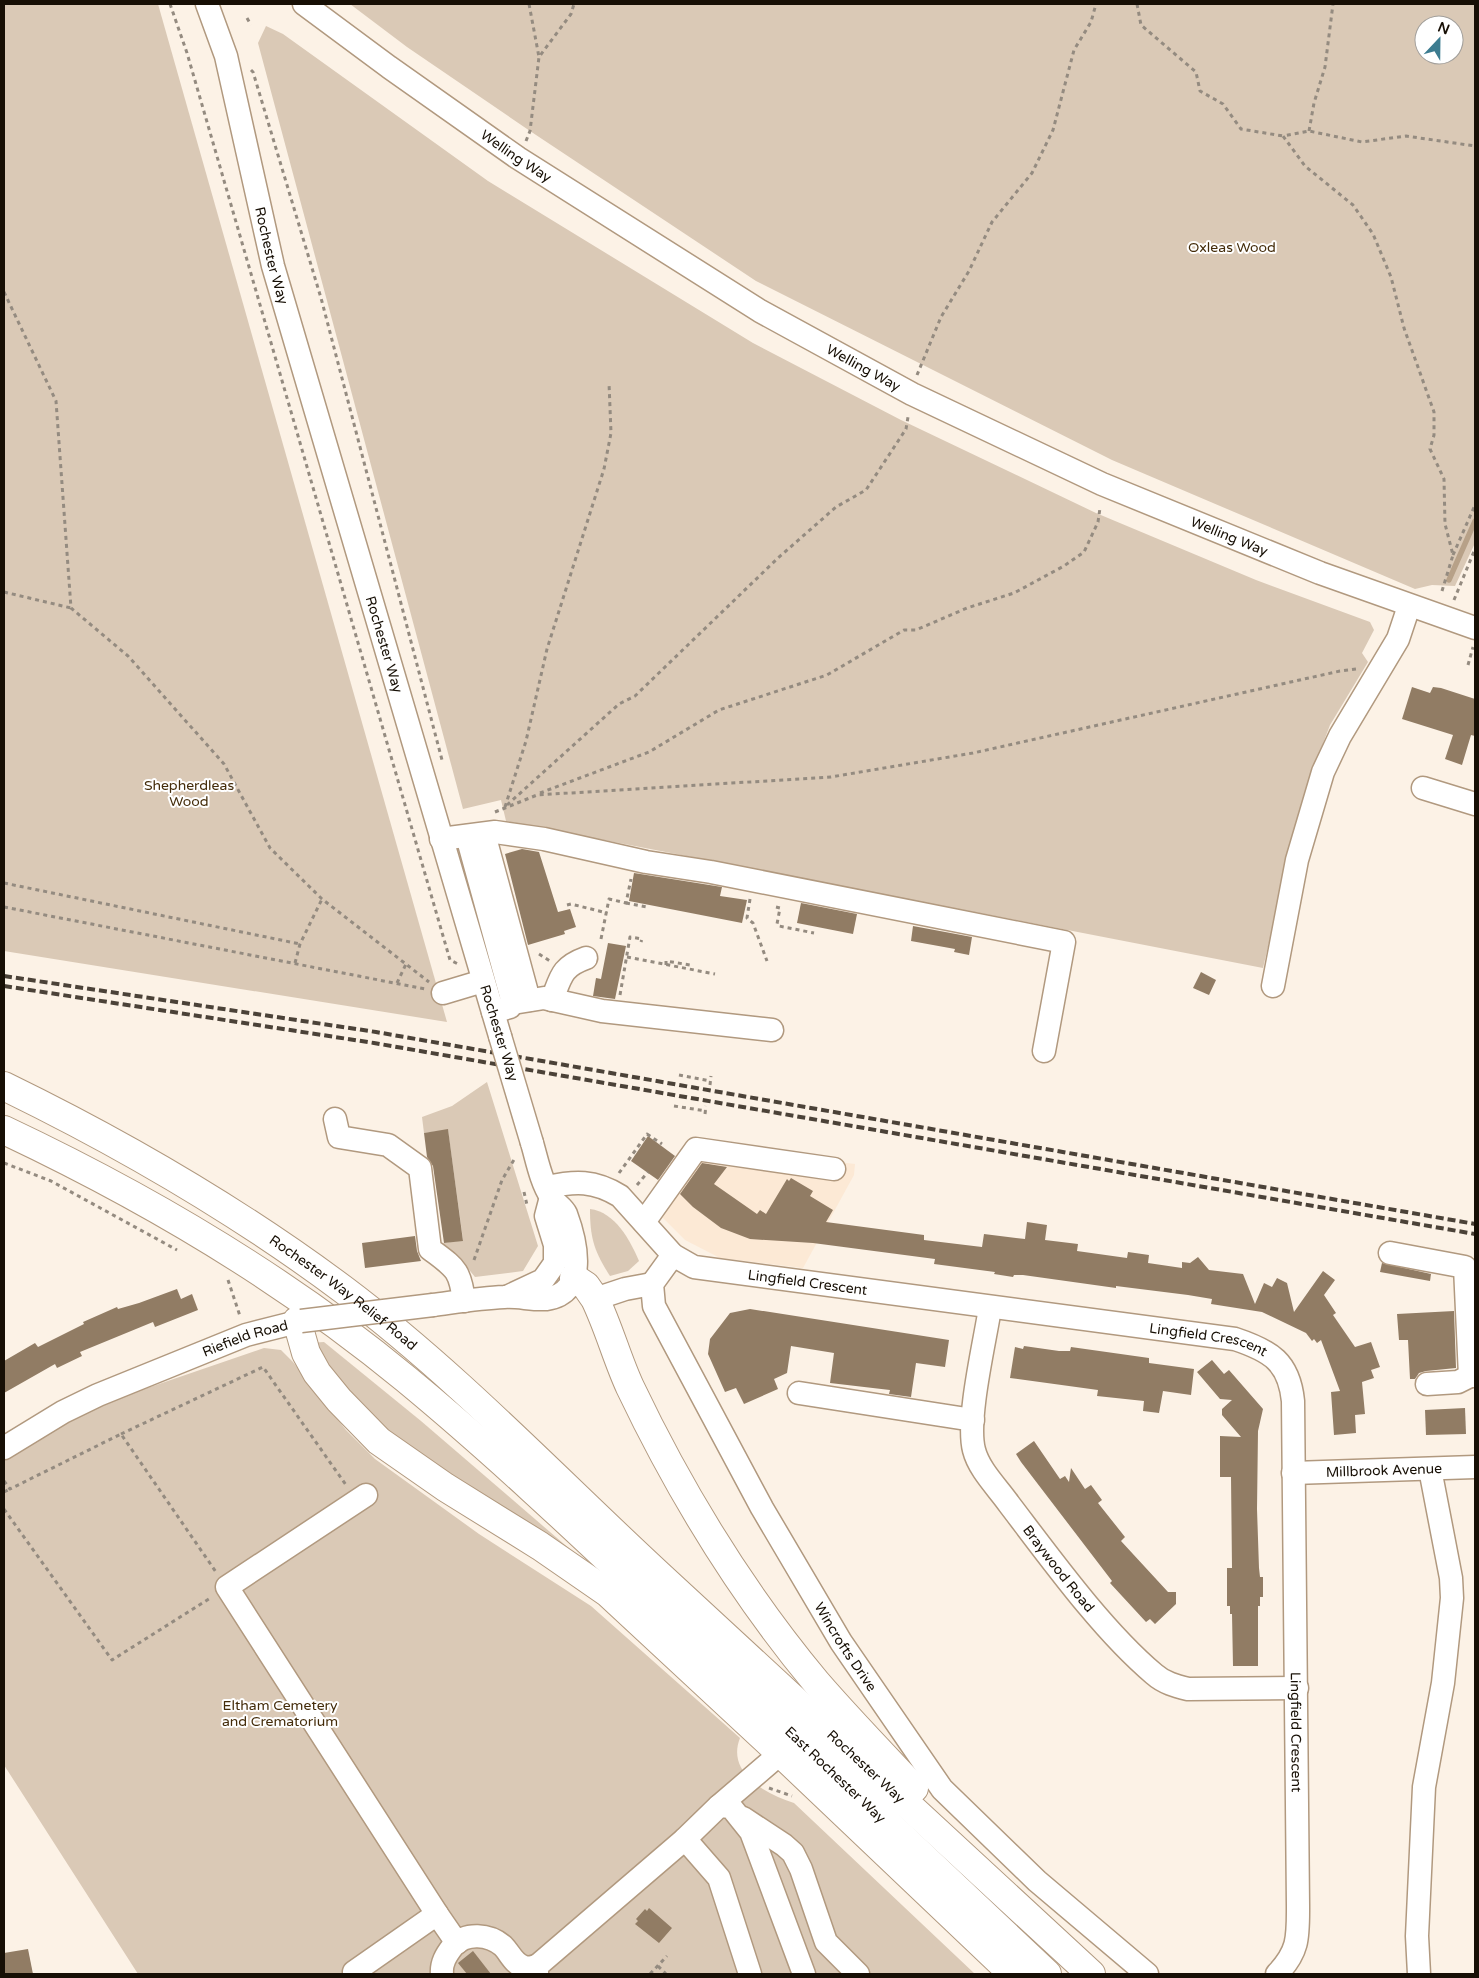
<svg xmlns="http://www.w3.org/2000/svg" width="1479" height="1978" font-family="'Varela Round',sans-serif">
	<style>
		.built { fill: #fce9d5 }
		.green { fill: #dac9b6; fill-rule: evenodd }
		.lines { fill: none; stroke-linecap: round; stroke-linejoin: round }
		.stream { stroke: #b7a188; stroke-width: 5.5 }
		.building { fill: #917c64 }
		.minor-casing { stroke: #b1997f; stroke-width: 25 }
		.highway-casing { stroke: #b1997f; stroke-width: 30 }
		.path { stroke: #948b80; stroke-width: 3; stroke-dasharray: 4 4; stroke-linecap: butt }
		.minor { stroke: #fff; stroke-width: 22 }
		.highway { stroke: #fff; stroke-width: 28 }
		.rail { stroke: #4b4238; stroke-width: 4; stroke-dasharray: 8 4; stroke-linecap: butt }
		.minor-bridge-casing { stroke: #b1997f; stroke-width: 25; stroke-linecap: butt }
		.minor-bridge { stroke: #fff; stroke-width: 22 }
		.labels { text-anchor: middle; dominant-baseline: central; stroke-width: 4; stroke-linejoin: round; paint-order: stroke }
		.street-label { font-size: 14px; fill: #170f05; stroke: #fff }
		.park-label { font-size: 14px; fill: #442c0a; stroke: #fff }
	</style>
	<rect width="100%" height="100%" fill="#fcf2e6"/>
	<path class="built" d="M695,1144l160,20 -1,11 -51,93 -83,-10 -35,-18 -26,-26z"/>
	<g class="green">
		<path d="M4,4h154l289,1018 -443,-71z"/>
		<path d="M350,4h1125v539l-20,43 -23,-1 -17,4 -303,-129 -356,-179 -226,-150 -123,-84zM1424,25h30v30h-30z"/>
		<path d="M266,26l17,8 205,147 265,162 148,77 195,93 160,67 114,42 4,8 -12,23 6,9 -38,63 -13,34 -18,55 -36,154 -757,-147 -5,-21 -38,9 -205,-766z"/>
		<path d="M487,1082l51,164 -15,25 -48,6 -14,-17 -23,-16 25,-4 -15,-110 -24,3 -2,-16 30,-11z"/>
		<path d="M590,1209c25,3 40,31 49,52l-11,10 -18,5c-16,-25 -20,-38 -20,-67z"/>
		<path d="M324,1342l97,79 172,148 -217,-143 -68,-83z"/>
		<path d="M264,1348l17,2 12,12 53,68 29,29 104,75 112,72 149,132c-14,35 26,56 54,65l181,171h-837l-134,-209v-304l37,-28 51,-26z"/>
	</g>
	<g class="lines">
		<path class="stream" d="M1449,580l26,-59"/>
	</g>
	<g class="building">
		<path d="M1412,687l18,6 3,-6 8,1 34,11v37l-4,-1 -9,30 -17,-6 8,-24 -51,-16z"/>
		<path d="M522,849l17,3 19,60 12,-3 6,18 -12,4 1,3 -37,11 -23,-91z"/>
		<path d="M634,873l88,14 -2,9 27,4 -5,23 -113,-22z"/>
		<path d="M801,903l56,11 -4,20 -56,-11z"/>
		<path d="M913,926l59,11 -3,18 -15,-3 1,-3 -44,-8z"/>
		<path d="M608,943l18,3 -11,53 -22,-3 3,-18 5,1z"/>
		<path d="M1201,972l15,8 -7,15 -16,-7z"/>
		<path d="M448,1129l15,112 -19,2 -11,-77 -6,-9 -3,-24z"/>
		<path d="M648,1136l27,20 -17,24 -27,-19z"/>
		<path d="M702,1163l25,4 -13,17 43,30 3,-4 6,4 21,-35 2,2 2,-3 22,13 -3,5 23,14 -7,12 98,13v5l58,7 2,-13 41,5 2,-17 20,3 -2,15 33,4 -1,7 50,7 1,-6 21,3 -1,8 34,5v-6l8,1 8,-6 11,13 34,4 12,30 9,-21 8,4 5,-9 10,5 7,29 29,-41 12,9 -11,15 12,18 -3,2 22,32 16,-5 9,25 -9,3 3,8 -12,4 3,32 -10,1 1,18 -22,2 -3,-43 9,-1 -19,-51 -4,3 -3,-4 -2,2 -6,-8 -44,-21 -51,-8 1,-5 -24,-4 -72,-9v2l-93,-13h-9l-1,2 -19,-3 1,-2 -61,-8 1,-5 -122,-16 -63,-4 -29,-11 -28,-21 -13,-13z"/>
		<path d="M415,1236l2,15 4,10 -56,7 -3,-25z"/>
		<path d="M1382,1263l49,11 -1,7 -50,-9z"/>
		<path d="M177,1289l4,10 11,-5 6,16 -43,17 -2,-5 -73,30 2,4 -25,12 -2,-4 -51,29v-32l31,-18 3,4 46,-23 -1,-2 34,-15 1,2 21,-6z"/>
		<path d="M750,1309l199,31 -4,27 -29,-4 -5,34 -22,-3 1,-4 -60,-7 4,-30 -43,-7 -4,27 -13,6 4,10 -34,15 -8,-16 -11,4 -17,-38 2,-15 20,-26z"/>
		<path d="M1454,1311l2,57 -30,3 -7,2 -4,6h-5l-2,-39h-9l-2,-26z"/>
		<path d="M1024,1346l35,5h11l1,-4 78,11v5l45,6 -3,26 -28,-4 -4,22 -16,-2 1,-10 -47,-5 1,-6 -88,-12 5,-31 8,2z"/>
		<path d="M1212,1360l12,14 5,-4 34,39 -5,22 -1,78 2,59 1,9h3v20h-3v9h-2v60h-25l-1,-52h-2v-8h-3v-38h5l-1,-91h-11v-41l21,1 -19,-22v-6l10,-9 -12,-1 -23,-27z"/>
		<path d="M1465,1408l1,26 -40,1 -1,-25z"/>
		<path d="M1034,1441l26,38 5,-3 4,6 2,-14 14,21 6,-4 11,15 -4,3 27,34 -4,4 47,51h8v12l-21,20 -5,-5 -4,3 -36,-39 2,-2 -91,-119 -5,-8z"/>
		<path d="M649,1908l23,20 -13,15 -24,-19 3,-3 -2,-2 9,-10 2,2z"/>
		<path d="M28,1949l5,25h-29v-21z"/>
		<path d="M473,1951l18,23h-24l-9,-11z"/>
	</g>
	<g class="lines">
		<g class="minor-casing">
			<g id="minor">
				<path id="s1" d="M207,4l19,52 47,210 227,770"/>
				<path id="s2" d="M304,4l85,63 129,91 242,153 152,83 190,90 218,89 155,55"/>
				<path d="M1423,788l52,16"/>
				<path d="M484,834l45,166"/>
				<path d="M467,836l46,167"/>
				<path d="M441,839l54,-7 49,7 102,23 65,10 353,70 -20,109"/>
				<path d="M1273,986l24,-126 26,-88 17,-36 58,-97 11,-33"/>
				<path d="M443,993l40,-12"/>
				<path d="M552,1000c9,-23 9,-33 34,-42"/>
				<path d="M493,1012l17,-5 3,-4 31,-5 58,13 170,19"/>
				<path d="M335,1119l4,18 49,8 32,23 10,81c25,19 30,20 34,52"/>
				<path id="s3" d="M547,1187c28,-6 47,-7 73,9l53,59 21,12 541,72c36,12 54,23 58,62l5,505c0,31 1,45 -21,68"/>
				<path d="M644,1222l52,-73 138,20"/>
				<path d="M1390,1253l75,14 5,109"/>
				<path id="s4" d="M673,1255l-21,29 2,22 108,202 79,134 101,147 95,92 110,93"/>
				<path d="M511,1295l32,-15 12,-17v-18l-9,-29 5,-19"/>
				<path d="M595,1299l30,-10 27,-5"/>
				<path d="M433,1305c23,-3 47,-7 71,-8 14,-1 28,3 42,2 43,-6 30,-58 20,-85 -3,-7 -12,-11 -15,-17 -10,-15 -14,-37 -19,-54"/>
				<path id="s5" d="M990,1308c-5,33 -24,112 -16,142 5,20 24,38 35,54 42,55 93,126 145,170 10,9 22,12 34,15l109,-1"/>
				<path d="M1427,1384l31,-2 12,-6h5"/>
				<path d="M799,1393l174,27"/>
				<path id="s6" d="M4,1448l59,-36 35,-17 148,-60 55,-14"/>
				<path id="s7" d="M1293,1473l182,-6"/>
				<path d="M366,1495l-139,92 210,327"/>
				<path d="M719,1806l62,-53"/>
				<path d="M743,1818l41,27 9,8 8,16 25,73 32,32"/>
				<path d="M685,1839l34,39 31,96"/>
				<path d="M354,1972l83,-58 20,29"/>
				<path d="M442,1974c-1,-11 4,-19 11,-28 13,-14 36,-12 50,0 7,7 11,19 22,21 3,1 8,0 12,-1"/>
				<path d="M537,1974v-8l148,-127 34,-33 12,1 20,25 53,142"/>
				<path d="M1419,1974l-2,-38 7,-149 19,-104 9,-85 -1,-20 -21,-109"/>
			</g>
		</g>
		<g class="highway-casing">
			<g id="highway">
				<path id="s8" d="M4,1086c119,58 233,124 340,204 113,85 211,189 315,285 144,133 288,266 432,399"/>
				<path id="s9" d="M4,1130c142,67 281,149 402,249 103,85 199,178 296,269 115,109 230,218 345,326"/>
				<path d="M574,1278l12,8 9,13c14,29 22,60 35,88 50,105 112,206 186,295 31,36 65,71 98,106"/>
				<path d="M297,1321l9,32 11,20 22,27 40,41 66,46 95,59 68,47 181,168 224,213"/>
			</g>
		</g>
		<g class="path">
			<path d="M170,4l17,49 263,907 8,4"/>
			<path d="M529,4l10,53"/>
			<path d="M1137,4l4,21 55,47 4,19 23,13 18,25 42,7"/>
			<path d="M247,18l4,7"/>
			<path d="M251,70l2,2 68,226 121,462"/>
			<path d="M1309,131l5,-28 11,-36 8,-63"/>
			<path d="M526,141l4,-10 9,-74 32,-43 3,-10"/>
			<path d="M4,292l52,109 15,207 57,48 96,108 46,84 52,51 107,83"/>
			<path d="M917,375l24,-58 28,-46 23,-49 40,-49 21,-43 21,-80 17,-28 5,-18"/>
			<path d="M1453,555l22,-50"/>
			<path d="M1442,591l11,-36 -8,-31 -1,-45 -14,-30 4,-14v-23l-30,-84 -13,-51 -18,-43 -20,-29 -48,-39 -22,-30 26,-5 53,11 44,-6 69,10"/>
			<path d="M4,592l67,16"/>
			<path d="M1454,600l21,-51"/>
			<path d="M1468,665l5,-18"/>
			<path d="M540,793l109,-41 70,-42 108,-35 77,-45h12l51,-22 47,-15 50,-27 20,-14 14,-30 2,-14"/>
			<path d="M507,805l112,-101 16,-8 143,-138 58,-51 30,-17 40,-61 2,-12"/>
			<path d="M505,807l21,-66 21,-92 57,-180 7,-36 -2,-50"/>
			<path d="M495,812l42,-17 294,-18 142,-24 367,-82 16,-2"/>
			<path d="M4,883l296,61"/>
			<path d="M750,899l-3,19 6,5 14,38"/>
			<path d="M626,903l21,4"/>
			<path d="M567,905l4,-1 36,9"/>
			<path d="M4,907l421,82"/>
			<path d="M776,907l4,1 -3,16 2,2 35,7"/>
			<path d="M601,939l8,-40 17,4 5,-24"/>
			<path d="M539,954l11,7"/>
			<path d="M627,957l88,17"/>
			<path d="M295,963l5,-19 22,-45"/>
			<path d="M666,965v-4l24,4v-2"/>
			<path d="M397,983l9,-19"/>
			<path d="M620,995l10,-58 12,2 -1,3"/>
			<path d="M679,1075l31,6"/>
			<path d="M710,1085l1,-9"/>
			<path d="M674,1106l32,5"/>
			<path d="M705,1114l1,-8"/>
			<path d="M4,1163l47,18 126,69"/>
			<path d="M619,1173l28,-39 15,10"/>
			<path d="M637,1185l11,-13"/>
			<path d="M524,1192l3,13"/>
			<path d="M474,1260l28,-80 13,-22"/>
			<path d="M228,1280l12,36"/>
			<path d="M121,1434l142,-67 83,118"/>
			<path d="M4,1481l6,8 111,-55 95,138"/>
			<path d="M4,1492l6,-3"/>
			<path d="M4,1509l108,151 100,-63"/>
			<path d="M769,1788l23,8"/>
			<path d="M658,1966l8,8"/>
			<path d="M650,1974l17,-18"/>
		</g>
		<use href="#minor" class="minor"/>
		<use href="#highway" class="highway"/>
		<g class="rail">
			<path d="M4,976l372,56 1099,192"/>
			<path d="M4,986l370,57 1101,191"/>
		</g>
		<g class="minor-bridge-casing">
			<g id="minor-bridge">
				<path d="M500,1036l32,107"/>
				<path d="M301,1321l132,-16"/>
			</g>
		</g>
		<use href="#minor-bridge" class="minor-bridge"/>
	</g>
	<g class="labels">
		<g class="street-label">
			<text stroke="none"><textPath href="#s2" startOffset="261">Welling Way</textPath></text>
			<text stroke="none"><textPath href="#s1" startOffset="260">Rochester Way</textPath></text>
			<text stroke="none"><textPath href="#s2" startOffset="668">Welling Way</textPath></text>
			<text stroke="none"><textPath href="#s2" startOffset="1071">Welling Way</textPath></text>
			<text stroke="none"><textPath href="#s1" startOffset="665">Rochester Way</textPath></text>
			<text transform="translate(499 1033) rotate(73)">Rochester Way</text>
			<text stroke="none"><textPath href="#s3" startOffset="294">Lingfield Crescent</textPath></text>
			<text stroke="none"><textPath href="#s8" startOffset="398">Rochester Way Relief Road</textPath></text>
			<text stroke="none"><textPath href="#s6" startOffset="266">Riefield Road</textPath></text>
			<text stroke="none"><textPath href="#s3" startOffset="699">Lingfield Crescent</textPath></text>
			<text stroke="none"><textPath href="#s7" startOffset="91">Millbrook Avenue</textPath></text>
			<text stroke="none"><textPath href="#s5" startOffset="290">Braywood Road</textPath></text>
			<text stroke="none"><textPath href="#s4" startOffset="449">Wincrofts Drive</textPath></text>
			<text stroke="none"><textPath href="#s3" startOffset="1148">Lingfield Crescent</textPath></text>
			<text stroke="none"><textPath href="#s8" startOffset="1104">Rochester Way</textPath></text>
			<text stroke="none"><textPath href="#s9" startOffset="1058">East Rochester Way</textPath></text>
		</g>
		<g class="park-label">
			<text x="1232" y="247">Oxleas Wood</text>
			<text x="189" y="785">Shepherdleas<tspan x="189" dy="16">Wood</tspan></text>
			<text x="280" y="1705">Eltham Cemetery<tspan x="280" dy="16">and Crematorium</tspan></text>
		</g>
	</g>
	<rect width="1479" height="1978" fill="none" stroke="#170f05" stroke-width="10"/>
	<g transform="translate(1439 40) rotate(22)"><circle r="24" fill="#ffffff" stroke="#a29f9b"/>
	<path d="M0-4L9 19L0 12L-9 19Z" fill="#3c7c90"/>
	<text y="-8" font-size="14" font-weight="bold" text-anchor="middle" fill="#170f05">N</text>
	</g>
</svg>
